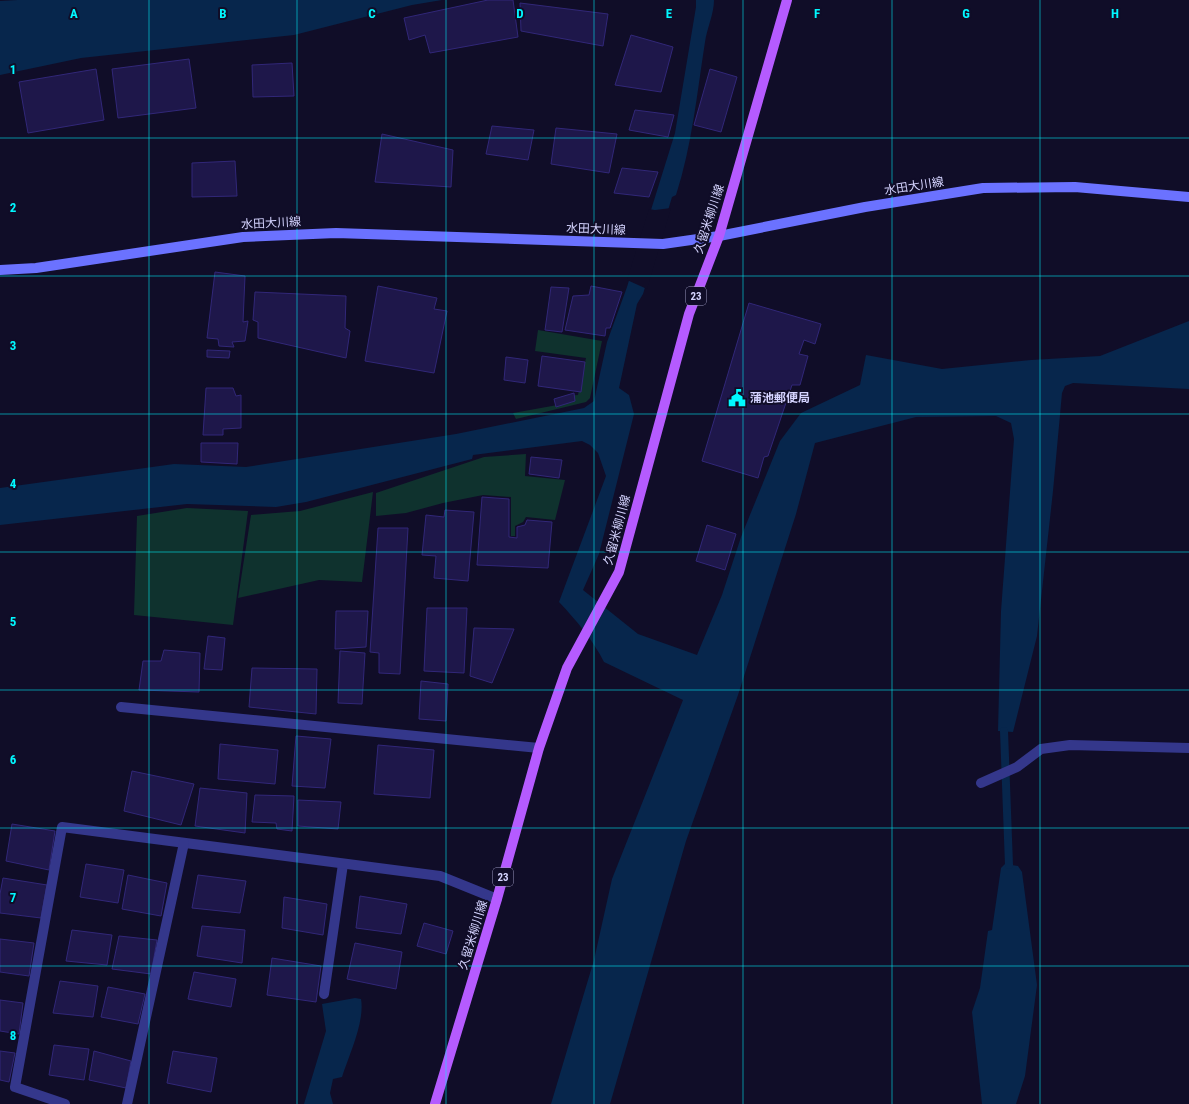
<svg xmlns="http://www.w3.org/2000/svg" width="1189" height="1104" font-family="'Roboto Condensed','Noto Sans JP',sans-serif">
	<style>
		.green { fill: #0f322e }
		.water { fill: #07264c }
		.pier { fill: #100d28 }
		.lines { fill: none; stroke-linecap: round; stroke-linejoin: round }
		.stream { stroke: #07264c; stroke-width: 8 }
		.building { fill: #1e174a; stroke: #312778 }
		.minor { stroke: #34378b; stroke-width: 10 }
		.secondary { stroke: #6b72ff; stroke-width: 10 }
		.primary { stroke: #b55bff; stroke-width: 10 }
		.grid { fill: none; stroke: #00f8ff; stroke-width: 1; stroke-opacity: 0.55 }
		.labels { text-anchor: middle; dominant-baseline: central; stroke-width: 4; stroke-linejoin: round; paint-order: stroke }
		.shield { fill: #100d28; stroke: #9a98be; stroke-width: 1 }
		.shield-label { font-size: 11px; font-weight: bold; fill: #d5d4ff }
		.street-label { font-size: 12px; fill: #d5d4ff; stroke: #100d28 }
		.poi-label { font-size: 12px; font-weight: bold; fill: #d5d4ff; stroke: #100d28; text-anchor: start }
		.grid-label { font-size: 13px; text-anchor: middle; font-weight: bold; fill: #00f8ff; stroke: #100d28; stroke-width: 4; stroke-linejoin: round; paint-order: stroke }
	</style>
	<rect width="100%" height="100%" fill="#100d28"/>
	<g class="green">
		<path d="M538,330l64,11 -12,57 -4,4 -70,17 -3,-6 50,-9 1,-8 14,-1 8,-37 -51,-7z"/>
		<path d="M526,454l-1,22 40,4 -10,40 -29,-3 -3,5 -8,4v10h-4v-39l-28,-2 -40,8 -37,10 -30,3v-23l108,-36z"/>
		<path d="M373,492l-11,90 -43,-2 -81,18 13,-83 49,-4z"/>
		<path d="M187,508l61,3 -15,114 -99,-10 3,-99z"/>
	</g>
	<g class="water">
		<path d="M18,0h424l-30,5 -118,30 -213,23 -81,17v-74z"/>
		<path d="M696,0h18c0,14 -7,28 -9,42 -8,51 -13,104 -29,153l-4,2 -29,97 -6,10 -18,84 10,7 5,19 -35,140 -16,36 55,44 59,21 25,-60 19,-58 39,-96 21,-28 59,-28 6,-30 76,14 89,-9 69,-4 89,-35v68l-116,-6 -8,3 -3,7 -9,98 -16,145 -24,96 -15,-1 3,-120 13,-172 -3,-16 -15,-7 -80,1 -101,26 -19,71 -58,181 -52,146 -76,263h-59l43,-144 18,-81 71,-179 -79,-38c-11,-22 -28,-42 -45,-60l47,-126 -8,-23 -8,-8 -8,-4 -109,14 -1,4 -166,43 -30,5 -89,-3 -187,21v-37l174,-24 72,3 210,-33 128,-26 10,-7 13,-59 20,-55 48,-154 21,-126z"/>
		<path d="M1005,864l13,2 4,6 15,113 -12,91 -9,28h-34l-10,-92 8,-24 8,-57 4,-1 9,-62z"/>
		<path d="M355,998l6,1c4,23 -12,56 -19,78l-9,2 -3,14 3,11h-29l22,-73 -4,-27z"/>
	</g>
	<path class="pier" d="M671,208l-24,81 -20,-9 22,-71 6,1z"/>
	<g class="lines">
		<path class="stream" d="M1004,731l5,134"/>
	</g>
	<g class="building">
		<path d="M488,0h25l5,37 -88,16 -5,-18 -16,5 -5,-22z"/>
		<path d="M520,3l88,11 -5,32 -82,-15z"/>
		<path d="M631,35l42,12 -12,45 -46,-7z"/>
		<path d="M189,59l7,49 -78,10 -6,-49z"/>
		<path d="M292,63l2,33 -41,1 -1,-32z"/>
		<path d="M96,69l8,51 -76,13 -9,-51z"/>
		<path d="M710,69l27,8 -16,55 -27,-7z"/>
		<path d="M635,110l39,5 -6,22 -39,-7z"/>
		<path d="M492,126l42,4 -6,30 -42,-6z"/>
		<path d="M556,128l61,6 -8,39 -58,-9z"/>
		<path d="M382,134l71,16 -2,37 -76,-5z"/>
		<path d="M235,161l2,35 -45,1v-34z"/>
		<path d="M622,168l36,4 -9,25 -35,-4z"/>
		<path d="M215,272l30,4 -2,46 5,-1 -3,20 -13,1 2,5 -15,-1 -1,-7 -11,-1z"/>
		<path d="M378,286l59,12 -3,11 13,2 -13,62 -69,-12z"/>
		<path d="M591,286l31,6 -12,36h-4l-1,8 -40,-6 8,-34 16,-1z"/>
		<path d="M551,287l18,1 -7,44 -17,-2z"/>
		<path d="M255,292l91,4 -1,32 5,3 -4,27 -88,-20v-16l-5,-2z"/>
		<path d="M749,303l72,21 -6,20 -11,-4 -5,14 9,2 -8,29h-8l-24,71 -4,1 -6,21 -56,-17z"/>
		<path d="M207,350l23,1 -1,7 -22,-1z"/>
		<path d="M542,356l43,6 -4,30 -43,-6z"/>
		<path d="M506,357l22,3 -3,23 -21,-3z"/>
		<path d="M206,388h27l3,8 5,-1v33l-18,1v6h-20z"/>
		<path d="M574,393l1,8 -19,6 -2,-8z"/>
		<path d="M201,443h37l-1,21 -36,-2z"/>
		<path d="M531,457l31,3 -3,18 -30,-4z"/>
		<path d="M482,497l27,2v38l8,1v-11l8,-2 2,-5 25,2 -4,46 -71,-3z"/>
		<path d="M445,510l29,2 -6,69 -34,-3 2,-22 -14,-1 4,-40 18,2z"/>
		<path d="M707,525l29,9 -11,36 -29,-9z"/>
		<path d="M378,528h30l-8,146 -21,-1v-20l-9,-1z"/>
		<path d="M427,608h40l-3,65 -40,-2z"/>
		<path d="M336,611h32l-2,36 -31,2z"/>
		<path d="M474,628l40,1 -22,54 -22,-7z"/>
		<path d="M208,636l17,2 -3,32 -18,-1z"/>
		<path d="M164,650l36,3 -1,39 -60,-2 4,-29h18z"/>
		<path d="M340,651l25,2 -3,51 -24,-1z"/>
		<path d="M252,668l65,1 -1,45 -67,-7z"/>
		<path d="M421,681l27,3 -2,37 -27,-2z"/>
		<path d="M296,736l35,3 -6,49 -33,-2z"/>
		<path d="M220,744l58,6 -3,34 -57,-5z"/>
		<path d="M378,745l56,5 -4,48 -56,-4z"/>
		<path d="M132,771l62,13 -13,41 -57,-14z"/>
		<path d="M200,788l47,5 -2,40 -50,-7z"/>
		<path d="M255,795l39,1 -2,35 -15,-2 -1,-6 -24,-1z"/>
		<path d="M298,800l43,2 -3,27 -40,-3z"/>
		<path d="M12,824l43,7 -6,39 -43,-9z"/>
		<path d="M86,864l38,6 -6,33 -38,-6z"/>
		<path d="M128,875l39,8 -6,33 -39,-7z"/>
		<path d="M198,875l48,6 -6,32 -48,-5z"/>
		<path d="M3,878l44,7 -6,33 -41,-5v-19z"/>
		<path d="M360,896l47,8 -6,30 -45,-6z"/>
		<path d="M284,897l43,7 -4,31 -41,-7z"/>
		<path d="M424,923l29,8 -7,23 -29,-8z"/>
		<path d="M202,926l43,4 -3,33 -45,-7z"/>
		<path d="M72,930l40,5 -5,30 -41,-4z"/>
		<path d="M119,936l38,4 -6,34 -39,-5z"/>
		<path d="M0,939l34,4 -5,33 -29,-4z"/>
		<path d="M355,943l47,9 -6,37 -49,-10z"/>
		<path d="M272,958l49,8 -5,36 -49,-7z"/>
		<path d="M194,972l42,7 -5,28 -43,-8z"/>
		<path d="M60,981l38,5 -5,31 -40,-4z"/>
		<path d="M108,987l37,7 -7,30 -37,-7z"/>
		<path d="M0,1000l23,3 -4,31 -19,-3z"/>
		<path d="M54,1045l35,4 -5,31 -35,-5z"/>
		<path d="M0,1051l15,2 -6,29 -9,-2z"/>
		<path d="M94,1051l37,10 -5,27 -37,-8z"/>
		<path d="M173,1051l44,7 -6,34 -44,-9z"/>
	</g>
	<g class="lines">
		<g class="minor">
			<path d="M121,707l418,41"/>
			<path d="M981,783l36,-16 24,-18 29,-4 119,3"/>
			<path d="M324,994l19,-130"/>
			<path d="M65,1104l-50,-17 47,-260 378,49 57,23"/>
			<path d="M127,1104l57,-261"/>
		</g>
		<path class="secondary" d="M0,270l36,-2 207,-31 93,-4 327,11 56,-8 146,-29 118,-19 92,-1 114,10"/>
		<path class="primary" d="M435,1104l62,-205 42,-151 28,-80 52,-96 70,-258 30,-78 68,-236"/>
	</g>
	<path class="grid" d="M149,0v1104M297,0v1104M446,0v1104M594,0v1104M743,0v1104M892,0v1104M1040,0v1104M0,138h1189M0,276h1189M0,414h1189M0,552h1189M0,690h1189M0,828h1189M0,966h1189"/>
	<defs>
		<g id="civic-bare" transform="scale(1.38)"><path d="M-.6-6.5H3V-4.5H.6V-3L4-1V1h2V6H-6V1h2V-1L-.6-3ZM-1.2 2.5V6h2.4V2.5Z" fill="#00f8ff" stroke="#100d28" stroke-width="2.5" paint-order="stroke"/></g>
	</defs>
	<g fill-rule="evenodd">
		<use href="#civic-bare" x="737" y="398"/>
	</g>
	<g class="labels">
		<g class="shield">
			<rect x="686" y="287" width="20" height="18" rx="3"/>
			<rect x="493" y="868" width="20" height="18" rx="3"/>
		</g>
		<g class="shield-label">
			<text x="696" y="296">23</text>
			<text x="503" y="877">23</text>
		</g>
		<g class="street-label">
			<text transform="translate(914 186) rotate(-9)">水田大川線</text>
			<text transform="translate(709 219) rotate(-72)">久留米柳川線</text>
			<text transform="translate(271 223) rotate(-3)">水田大川線</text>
			<text transform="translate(596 229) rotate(2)">水田大川線</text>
			<text transform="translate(617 530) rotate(-75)">久留米柳川線</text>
			<text transform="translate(473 935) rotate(-73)">久留米柳川線</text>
		</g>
		<g class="poi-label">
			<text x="750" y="398">蒲池郵便局</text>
		</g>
	</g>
	<g class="grid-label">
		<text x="74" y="18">A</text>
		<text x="223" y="18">B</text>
		<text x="372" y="18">C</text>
		<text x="520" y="18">D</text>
		<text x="669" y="18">E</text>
		<text x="817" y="18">F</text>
		<text x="966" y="18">G</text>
		<text x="1115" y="18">H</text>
		<text x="13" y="74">1</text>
		<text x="13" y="212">2</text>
		<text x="13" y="350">3</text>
		<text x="13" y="488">4</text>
		<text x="13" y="626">5</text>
		<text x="13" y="764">6</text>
		<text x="13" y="902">7</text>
		<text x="13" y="1040">8</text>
	</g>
</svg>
